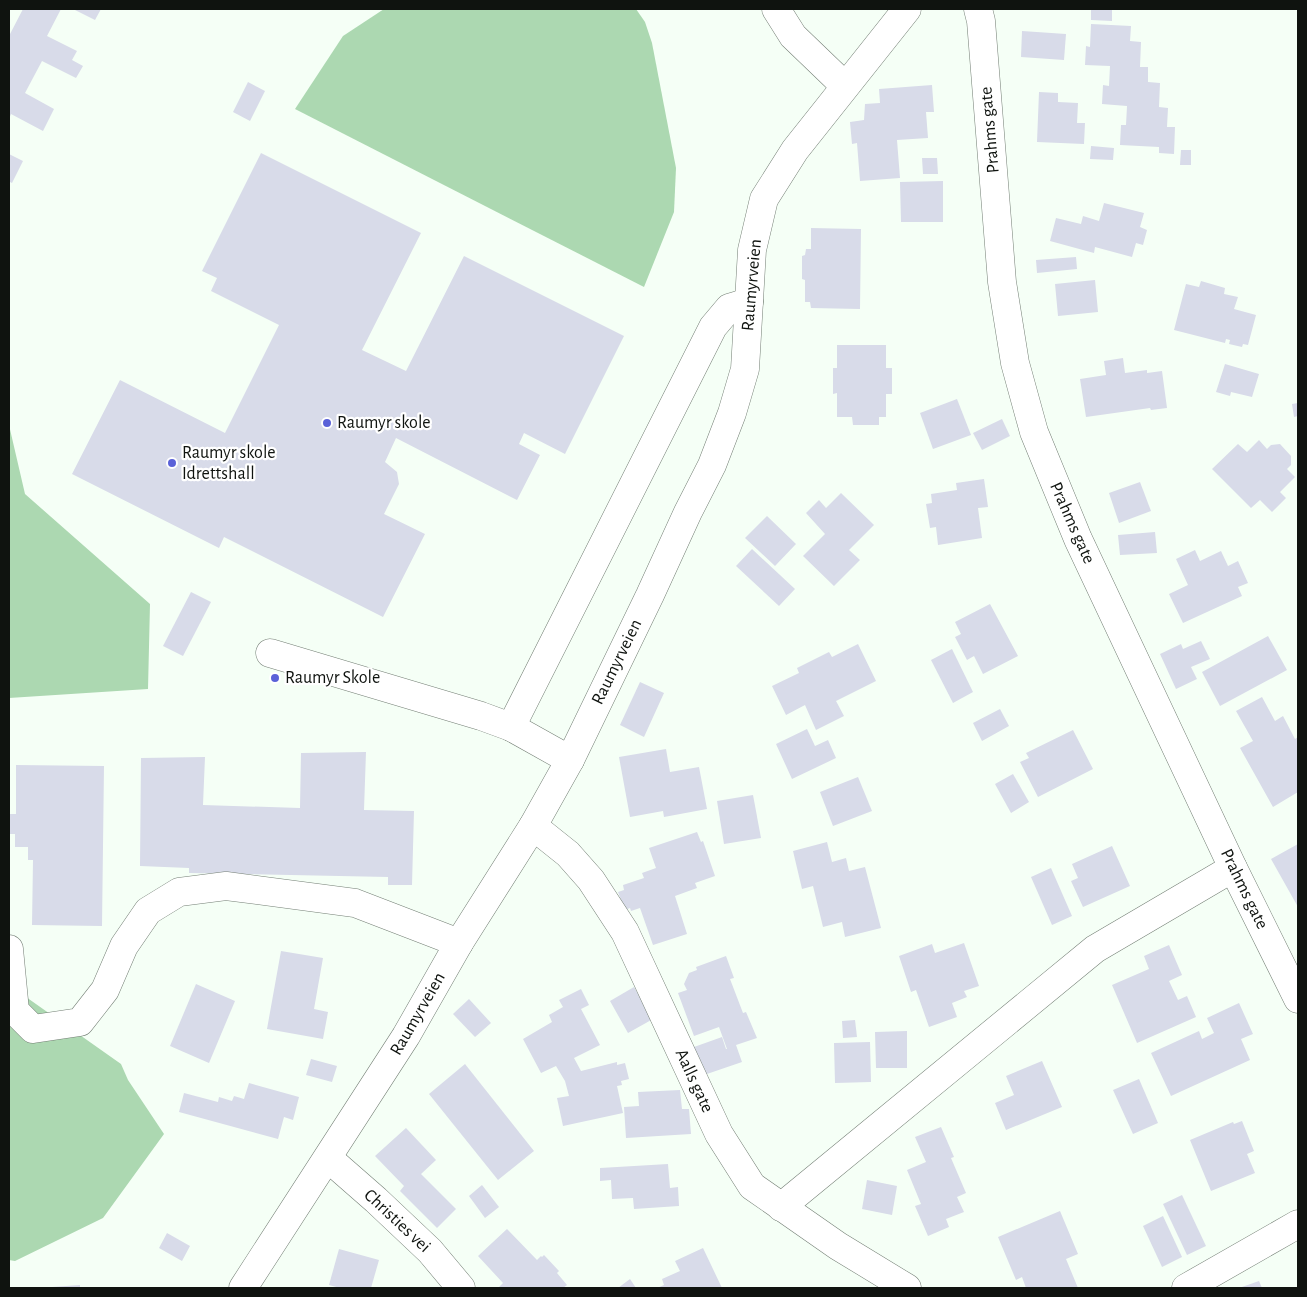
<svg xmlns="http://www.w3.org/2000/svg" width="1307" height="1297" font-family="'Alegreya Sans',sans-serif">
	<style>
		.green { fill: #acd8b1 }
		.building { fill: #d8dbe9 }
		.lines { fill: none; stroke-linecap: round; stroke-linejoin: round }
		.minor-casing { stroke: #747f75; stroke-width: 29 }
		.minor { stroke: #fff; stroke-width: 28 }
		.poi-dot { fill: #5a61d8; stroke: #fff; stroke-width: 2 }
		.labels { text-anchor: middle; dominant-baseline: central; stroke-width: 4.5; stroke-linejoin: round; paint-order: stroke }
		.street-label { font-size: 18px; fill: #0f130f; stroke: #fff }
		.poi-label { font-size: 18px; fill: #0f130f; stroke: #fff; text-anchor: start }
	</style>
	<rect width="100%" height="100%" fill="#f5fff6"/>
	<g class="green">
		<path d="M384,9h252l9,13 7,21 24,125 -2,44 -30,75 -349,-178 48,-73z"/>
		<path d="M9,425l16,69 125,110 -2,85 -139,9z"/>
		<path d="M9,985l112,79 7,16 36,54 -61,84 -88,43 -6,-1z"/>
	</g>
	<g class="building">
		<path d="M23,9h38l-14,27 30,15 -5,9 11,6 -7,12 -34,-17 -17,32 29,16 -11,22 -32,-17 -2,5v-83z"/>
		<path d="M73,9h28l-6,11z"/>
		<path d="M1091,9h21v12l-21,-1z"/>
		<path d="M1091,24l40,2 -1,15 11,1 -1,25h8v15l12,1 -1,24 9,1 -1,19h8l-1,27 -15,-1v-6l-39,-2 1,-20h5l1,-19 -25,-2 1,-19 6,1 1,-20 -25,-1 1,-19 4,1z"/>
		<path d="M1022,31l44,3 -2,26 -43,-3z"/>
		<path d="M248,82l17,9 -15,30 -17,-9z"/>
		<path d="M932,85l2,27h-8l2,26 -31,2 3,38 -40,3 -3,-38 -5,1 -2,-22 14,-2 1,-16 15,-1 -1,-14z"/>
		<path d="M1039,92l19,1v9l20,1 -1,20h8l-1,21 -47,-2z"/>
		<path d="M1091,146l23,2 -1,12 -23,-1z"/>
		<path d="M1181,150h10v15h-11z"/>
		<path d="M261,153l160,80 -59,117 44,21 58,-115 160,80 -59,118 -41,-21 -5,11 21,11 -23,45 -121,-62 -11,24 12,10 2,12 -15,30 41,20 -42,83 -159,-80 -5,11 -147,-74 48,-94 105,53 54,-108 -68,-34 6,-13 -15,-7z"/>
		<path d="M9,154l14,7 -11,22 -2,-1 -1,3z"/>
		<path d="M922,158h15l1,16h-15z"/>
		<path d="M943,181v41h-42l-1,-40z"/>
		<path d="M1104,203l40,10 -4,14 7,3 -4,15 -7,-2 -4,14 -37,-10 -1,6 -44,-12 6,-23 25,6 2,-8 16,5z"/>
		<path d="M811,228l50,1 -1,80 -49,-1 -1,-6h-5v-22l-3,-1v-23l3,-1 1,-6h5z"/>
		<path d="M1076,257l1,12 -40,4 -1,-13z"/>
		<path d="M1095,280l3,32 -40,4 -3,-32z"/>
		<path d="M1201,281l24,7 -1,6 14,3 -4,12 22,6 -8,30 -5,-1 -1,3 -13,-3 1,-4 -4,-1 -1,4 -51,-13 12,-46 13,3z"/>
		<path d="M837,345h49v23h6v26h-6v23h-7v8h-26l-1,-8h-15v-24l-4,1v-26h4z"/>
		<path d="M1123,358l2,15 22,-3v3l15,-2 5,37 -16,2 -1,-2 -64,9 -6,-38 26,-4 -2,-14z"/>
		<path d="M1225,364l34,10 -7,23 -21,-5 -1,4 -14,-4z"/>
		<path d="M957,399l14,36 -38,14 -13,-36z"/>
		<path d="M1298,403v13l-4,1 -2,-13z"/>
		<path d="M1002,419l8,17 -28,14 -9,-17z"/>
		<path d="M1259,440l8,9 4,-4 9,-1 11,12v9l-4,4 8,8 -15,15 6,6 -14,14 -12,-12 -9,8 -39,-39 26,-25 9,8z"/>
		<path d="M984,479l4,28 -10,1 4,30 -44,7 -2,-18 -6,1 -4,-24 6,-1 -1,-9 26,-4 -1,-7z"/>
		<path d="M1140,482l11,29 -32,12 -10,-30z"/>
		<path d="M841,493l33,32 -25,25 11,10 -26,26 -31,-30 22,-22 -19,-21 13,-13 7,8z"/>
		<path d="M767,516l29,28 -21,22 -30,-28z"/>
		<path d="M1155,532l2,21 -37,2 -2,-20z"/>
		<path d="M752,549l43,40 -16,17 -43,-40z"/>
		<path d="M1195,550l5,11 21,-10 7,15 10,-5 10,22 -10,4 4,9 -59,27 -14,-29 19,-9 -12,-26z"/>
		<path d="M191,592l20,10 -28,54 -20,-10z"/>
		<path d="M990,604l28,52 -35,18 -9,-18 -7,4 -12,-23 6,-3 -6,-12z"/>
		<path d="M1268,636l19,34 -67,36 -18,-34z"/>
		<path d="M1201,641l9,18 -19,8 6,12 -21,10 -16,-35 21,-10 2,5z"/>
		<path d="M858,644l18,37 -40,20 8,15 -28,14 -11,-25 -19,10 -14,-29 27,-13 -2,-5 32,-16 3,5z"/>
		<path d="M952,649l21,43 -20,11 -22,-43z"/>
		<path d="M640,682l24,11 -20,44 -24,-12z"/>
		<path d="M1262,697l13,24 8,-5 12,23 3,-2v55l-25,15 -33,-59 13,-7 -17,-30z"/>
		<path d="M1000,709l9,17 -27,15 -9,-18z"/>
		<path d="M807,729l8,17 13,-6 8,18 -44,21 -16,-35z"/>
		<path d="M1073,730l20,39 -55,28 -18,-35 9,-4 -3,-5z"/>
		<path d="M666,749l4,23 29,-5 8,42 -43,8 -1,-6 -33,6 -11,-60z"/>
		<path d="M366,752l-2,58 50,1 -2,74h-24v-8l-199,-4v-5l-49,-2 1,-108 64,-1 -2,48 97,3 1,-55z"/>
		<path d="M16,765l88,1 -2,160 -70,-1 1,-65h-5v-13h-13v-13h-6v-20h7z"/>
		<path d="M1013,774l16,28 -18,11 -16,-29z"/>
		<path d="M858,777l14,34 -39,15 -13,-34z"/>
		<path d="M753,795l8,43 -37,6 -7,-43z"/>
		<path d="M697,832l4,10 2,-1 12,35 -20,7 2,5 -22,8 12,38 -34,11 -13,-37 -9,3 -1,-3 -5,2 -7,-18 6,-2 -1,-5 21,-7 -2,-5 14,-5 -7,-20z"/>
		<path d="M827,842l5,20 14,-4 3,13 16,-4 16,61 -36,9 -3,-15 -19,5 -10,-41 -11,3 -9,-38z"/>
		<path d="M1298,844v63l-27,-48z"/>
		<path d="M1112,846l18,40 -47,21 -12,-26 7,-3 -6,-14z"/>
		<path d="M1051,868l21,48 -20,9 -21,-48z"/>
		<path d="M964,943l15,43 -15,5 3,6 -15,6 5,14 -28,10 -13,-37 -5,2 -12,-36 33,-12 3,9z"/>
		<path d="M1169,945l13,30 -13,6 9,19 9,-4 9,21 -59,26 -25,-58 37,-16 -5,-13z"/>
		<path d="M281,951l42,7 -9,51 14,3 -5,27 -56,-10z"/>
		<path d="M726,956l8,22 -4,1 13,34 3,-1 11,26 -21,7 6,17 -38,13 -10,-28 28,-10 4,12h1l-8,-22 -25,9 -16,-43 9,-3 -3,-6 5,-11 8,-3 -1,-3z"/>
		<path d="M196,984l39,17 -26,62 -39,-17z"/>
		<path d="M634,987l19,32 -25,14 -18,-32z"/>
		<path d="M581,989l8,16 -8,4 19,36 -26,13 7,13 36,-9v3l8,-2 4,16 -8,2 1,4 -5,1 6,27 -60,13 -6,-28 12,-2 -4,-15 -9,-15 -15,7 -18,-34 29,-17 -3,-7 14,-8 -4,-7z"/>
		<path d="M469,999l22,24 -16,14 -22,-23z"/>
		<path d="M1239,1003l14,31 -12,5 9,21 -79,36 -20,-43 48,-22 3,8 12,-6 -7,-15z"/>
		<path d="M855,1020l2,17 -14,1 -1,-17z"/>
		<path d="M907,1031v37h-31l-1,-36z"/>
		<path d="M870,1042l1,40 -36,1 -1,-40z"/>
		<path d="M311,1059l26,7 -5,16 -26,-7z"/>
		<path d="M1042,1061l20,46 -56,23 -11,-27 19,-8 -8,-19z"/>
		<path d="M465,1064l69,87 -36,29 -69,-86z"/>
		<path d="M1139,1079l19,44 -25,11 -20,-44z"/>
		<path d="M249,1083l50,14 -6,23 -9,-3 -6,22 -99,-27 5,-19 34,9 1,-5 13,4 2,-5 10,3z"/>
		<path d="M680,1090l2,19h7l2,25 -65,4 -2,-31 15,-1 -1,-14z"/>
		<path d="M1242,1121l12,30 -7,3 8,19 -44,18 -21,-51 43,-18 1,2z"/>
		<path d="M941,1127l13,30 -3,1 15,35 -9,4 7,15 -18,7 3,8 -21,9 -13,-30 6,-2 -14,-34 19,-8 -11,-25z"/>
		<path d="M406,1128l30,32 -15,14 35,35 -19,19 -37,-37 4,-5 -29,-30z"/>
		<path d="M668,1164l2,24 8,-1 1,19 -45,3 -1,-11 -21,1 -1,-19 -11,1v-13z"/>
		<path d="M867,1180l30,6 -5,29 -30,-6z"/>
		<path d="M482,1185l17,22 -14,11 -16,-22z"/>
		<path d="M1182,1195l24,51 -19,9 -24,-51z"/>
		<path d="M1060,1211l18,43 -12,5 12,29h-52l-4,-11 -6,3 -18,-43z"/>
		<path d="M1163,1216l19,41 -20,10 -19,-41z"/>
		<path d="M507,1229l30,31 4,-4 1,1 2,-2 15,16 -2,2 10,12 -4,3h-65l5,-5 -25,-27z"/>
		<path d="M167,1233l23,13 -8,15 -23,-13z"/>
		<path d="M703,1248l19,40h-65l7,-3 -2,-6 18,-8 -5,-10z"/>
		<path d="M339,1249l40,11 -8,28h-31l-11,-3z"/>
		<path d="M630,1279l6,9h-18z"/>
		<path d="M1259,1281l3,7h-23z"/>
		<path d="M80,1285v3h-28v-1z"/>
	</g>
	<g class="lines">
		<g class="minor-casing">
			<g id="minor">
				<path d="M776,9l17,27 52,50"/>
				<path d="M978,9l3,12 21,261 13,81 19,69 44,107 155,329 65,131"/>
				<path d="M270,653l211,63 30,11 59,33"/>
				<path d="M511,727l202,-400 16,-19 20,-6"/>
				<path d="M533,826l35,28 23,26 34,52 94,202 33,52 86,60 69,42"/>
				<path d="M9,949l6,62 18,18 47,-7 25,-32 19,-44 24,-35 31,-19 47,-6 129,17 104,40"/>
				<path d="M328,1158l48,42 54,51 31,37"/>
				<path d="M781,1207l314,-258 138,-81"/>
				<path d="M243,1288l163,-252 53,-93 74,-117 37,-66 80,-165 38,-83 24,-47 20,-52 13,-44 7,-119 12,-51 31,-49 112,-141"/>
				<path d="M1186,1288l112,-64"/>
			</g>
		</g>
		<use href="#minor" class="minor"/>
	</g>
	<g class="poi-dot">
		<circle cx="327" cy="423" r="5"/>
		<circle cx="172" cy="463" r="5"/>
		<circle cx="275" cy="678" r="5"/>
	</g>
	<g class="labels">
		<g class="street-label">
			<text transform="translate(990 130) rotate(-95)">Prahms gate</text>
			<text transform="translate(752 285) rotate(-85)">Raumyrveien</text>
			<text transform="translate(1072 523) rotate(66)">Prahms gate</text>
			<text transform="translate(617 662) rotate(-64)">Raumyrveien</text>
			<text transform="translate(1244 889) rotate(64)">Prahms gate</text>
			<text transform="translate(418 1014) rotate(-60)">Raumyrveien</text>
			<text transform="translate(694 1081) rotate(65)">Aalls gate</text>
			<text transform="translate(397 1221) rotate(43)">Christies vei</text>
		</g>
		<g class="poi-label">
			<text x="337" y="423">Raumyr skole</text>
			<text x="182" y="453">Raumyr skole<tspan x="182" dy="21">Idrettshall</tspan></text>
			<text x="285" y="678">Raumyr Skole</text>
		</g>
	</g>
	<rect width="1307" height="1297" fill="none" stroke="#0f130f" stroke-width="20"/>
</svg>
